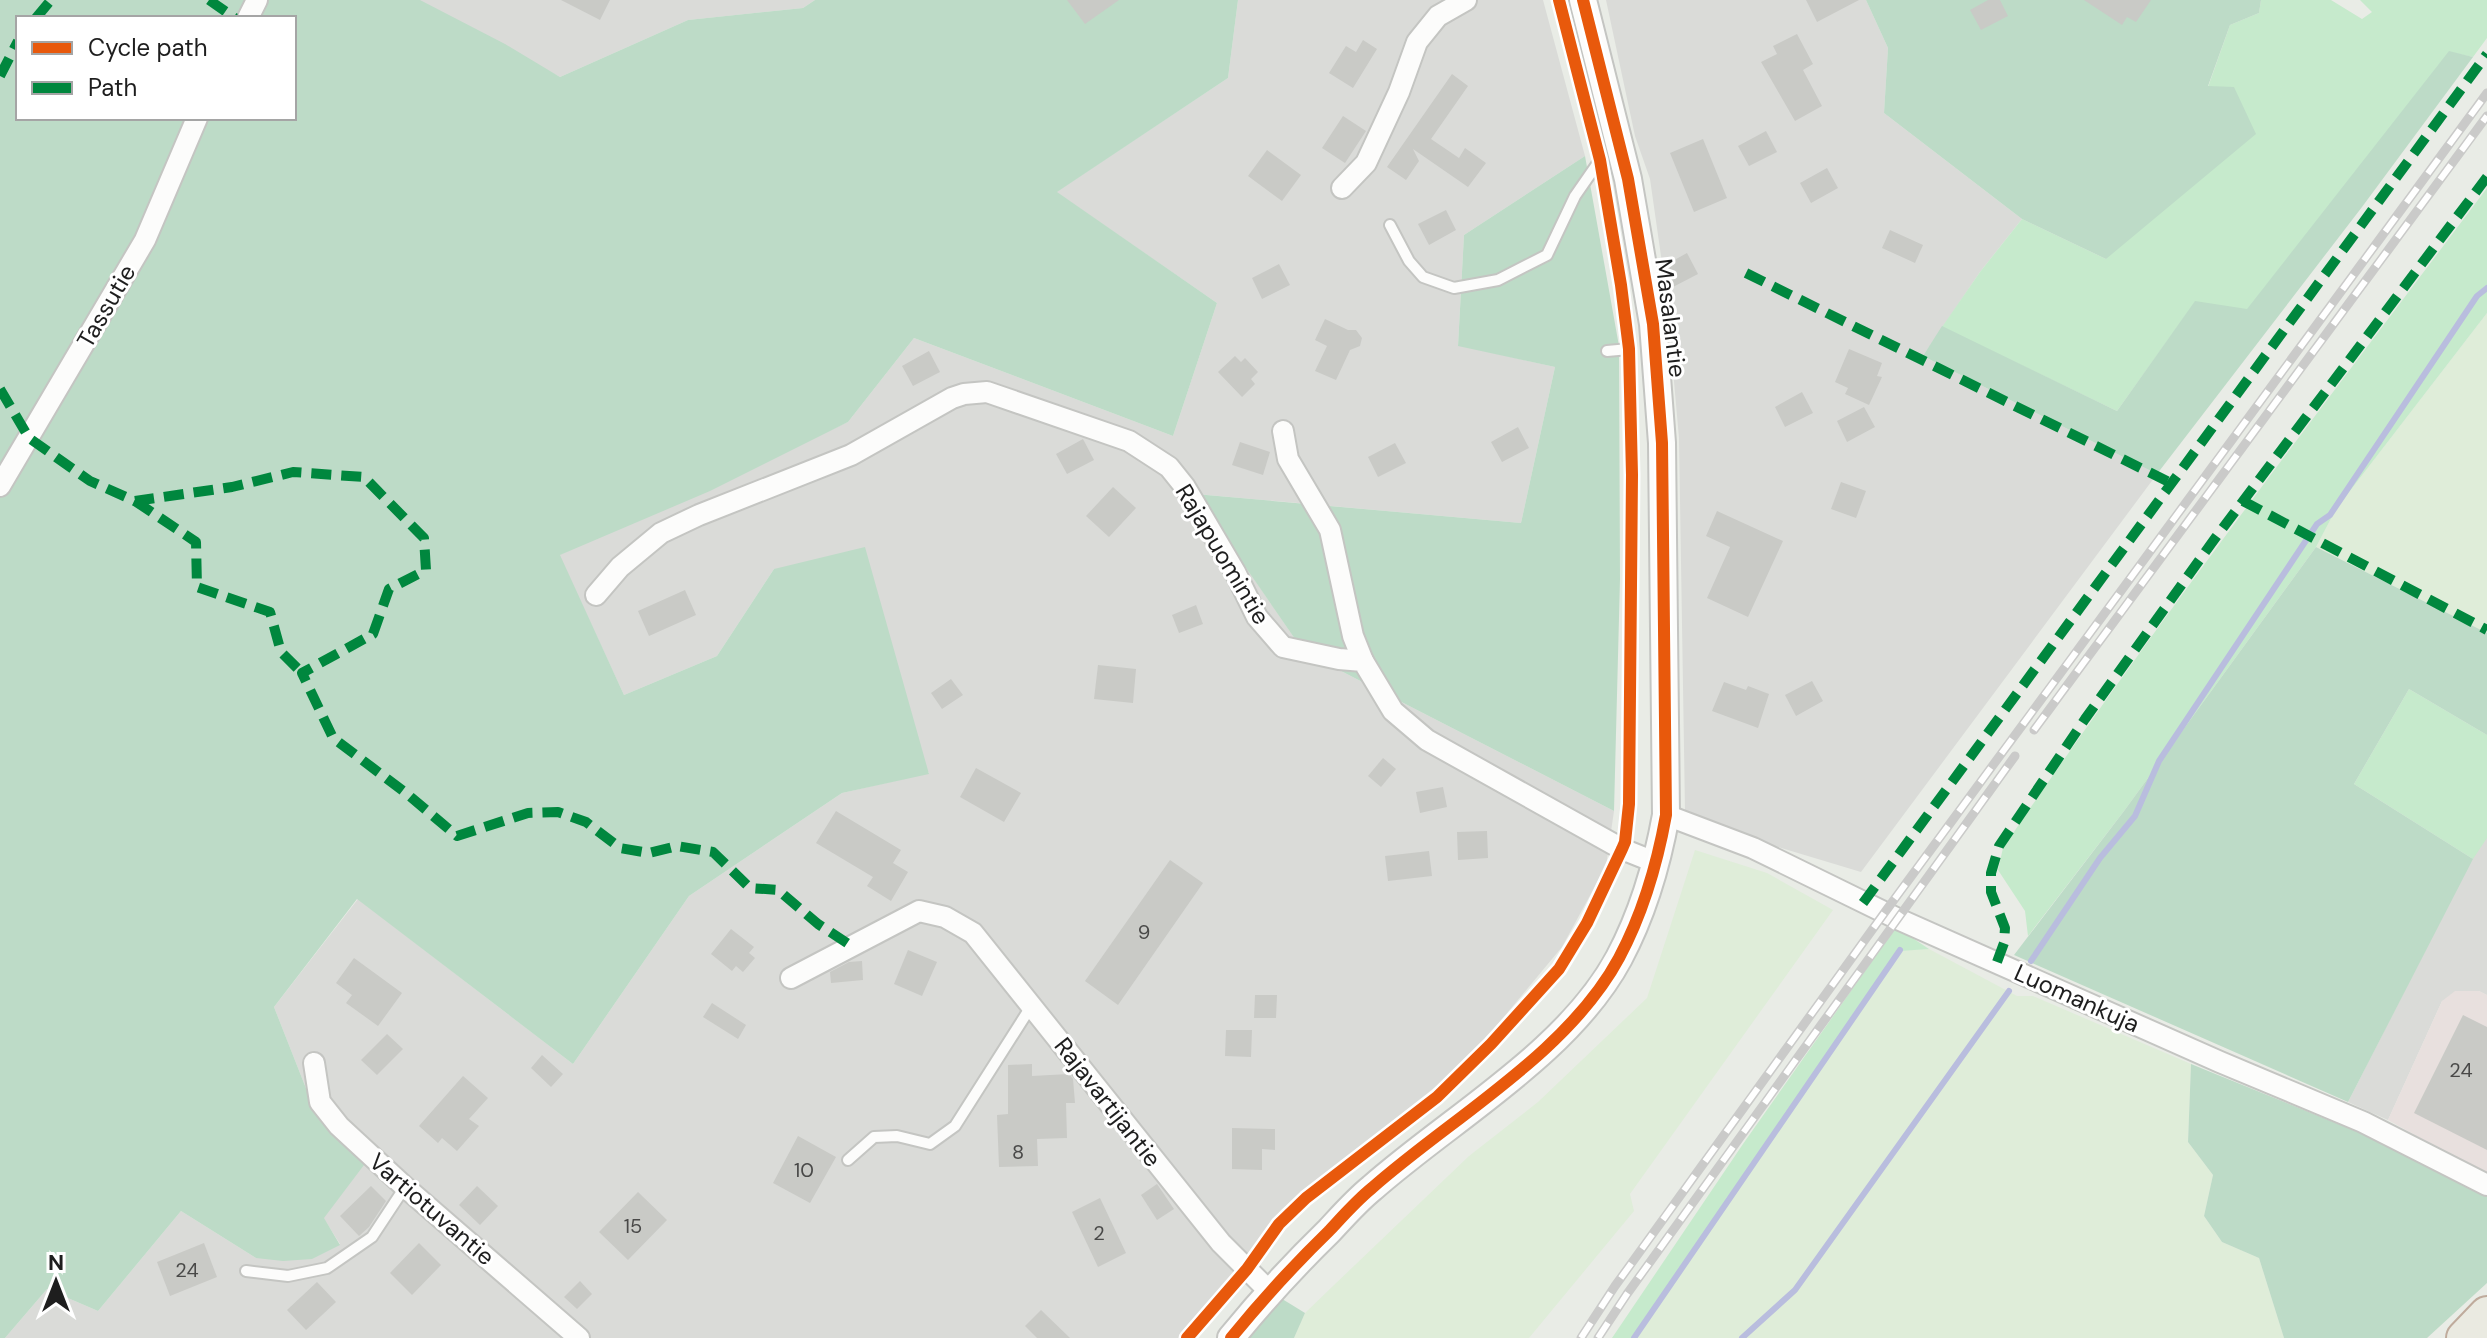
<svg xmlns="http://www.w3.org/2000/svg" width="2487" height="1338" font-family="'DM Sans',sans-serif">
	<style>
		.residential { fill: #dadbd8 }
		.industrial { fill: #e8e0de }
		.farmland { fill: #dfedd9 }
		.grass { fill: #c6eacc }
		.forest { fill: #bddbc7; fill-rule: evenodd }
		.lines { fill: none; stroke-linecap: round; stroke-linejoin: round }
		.stream { stroke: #b9bdde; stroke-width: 6 }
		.building { fill: #c9cac6 }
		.service-casing { stroke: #c4c5c2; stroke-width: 14 }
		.minor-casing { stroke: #c4c5c2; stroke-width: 24 }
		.tertiary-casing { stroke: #c4c5c2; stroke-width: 30 }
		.trunk-casing { stroke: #bfab9c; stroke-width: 38 }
		.service { stroke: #fcfcfb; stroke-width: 10 }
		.minor { stroke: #fcfcfb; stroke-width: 20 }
		.tertiary { stroke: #fcfcfb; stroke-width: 26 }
		.trunk { stroke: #eaeae1; stroke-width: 34 }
		.rail-casing { stroke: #cacac9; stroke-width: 9 }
		.rail { stroke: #fff; stroke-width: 6; stroke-dasharray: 18; stroke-linecap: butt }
		.quiet { stroke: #00873e; stroke-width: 10; stroke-dasharray: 20 10; stroke-linecap: butt }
		.cycleway-casing { stroke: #fff; stroke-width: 17 }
		.cycleway { stroke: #e8590c; stroke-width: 12 }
		.labels { text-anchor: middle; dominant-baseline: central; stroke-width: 6; stroke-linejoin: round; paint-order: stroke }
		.number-label { font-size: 20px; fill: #494948 }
		.street-label { font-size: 24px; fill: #1e1e1e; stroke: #fff }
	</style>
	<rect width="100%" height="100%" fill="#e9ece6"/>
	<g class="residential">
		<path d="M417,0h398l-12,8 -115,12 -128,57z"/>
		<path d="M1238,0h305l42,156 -121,79 -6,110 97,22 -34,156 -325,-29 108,158 310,159 -8,55 -44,81 -69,83 -54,54 -157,125 -97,129h-1180l42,-49 51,22 83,-100 75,47 84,-14 -16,-25 -13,-118 -37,-94 84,-108 215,165 116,-168 153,-103 87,-20 -155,-204 -57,87 -93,39 -65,-140 289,-133 66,-84 259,98 44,-133 -161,-111 172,-114z"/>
		<path d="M1606,0h260l22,48 -4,65 138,106 -42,53 -57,84 234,118 -296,398 -93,-28 -83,-34 -6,-372 -13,-147 -16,-112 -15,-43z"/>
		<path d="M2487,735v260l-8,-4 -37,10 -54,119 -40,-18 124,-243z"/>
	</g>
	<path class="industrial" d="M2455,991h24l8,4v180l-99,-55 54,-119z"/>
	<g class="farmland">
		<path d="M2487,313v320l-171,-86 20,-38z"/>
		<path d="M1695,850l72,23 66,37 -203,284 4,17 -105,127h-235l11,-25 28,-27 136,-130 69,-54 109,-104z"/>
		<path d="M1929,949l88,47h16l158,68 -3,78 25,33 -9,41 18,26 37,16 25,80h-650l266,-388z"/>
	</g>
	<g class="grass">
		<path d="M2261,0h70l31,19 10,-7 -12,-12h127v38l-14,19 -24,-5 -202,258 -52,-8 -78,109 -175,-84 38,-55 42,-53 84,40 102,-172 22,-62 29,-12z"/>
		<path d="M2487,188v125l-151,196 -20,38 -192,264 -96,125 -3,-25 -27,-41 5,-22c153,-226 320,-442 484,-660z"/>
		<path d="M2409,689l78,46v103l-14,21 -119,-75z"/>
		<path d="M1896,927l33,22 -29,2 -266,387h-22l131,-194z"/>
	</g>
	<g class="forest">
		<path d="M0,0h420l85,44 55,33 128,-57 115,-12 12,-8h423l-10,78 -171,114 160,111 -44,133 -259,-98 -66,84 -138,69 -150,64 64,140 93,-39 57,-87 91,-22 64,227 -87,19 -153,103 -116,168 -216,-165 -83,108 37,94 56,60 -43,57 16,27 -28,14 -29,2 -27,-3 -75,-47 -83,100 -51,-22 -42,49h-5zM18,18h276v100h-276z"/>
		<path d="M1866,0h395l-2,13 -29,12 -22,61 26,1 22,47 -150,125 -84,-40 -138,-106 4,-65z"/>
		<path d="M2449,51l24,6 -111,150 -205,267 -234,-118 19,-30 175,85 78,-110 52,8z"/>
		<path d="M1585,156l34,190 1,233 -6,232 -310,-159 -109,-158 326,29 34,-156 -97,-21 6,-111z"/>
		<path d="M2316,547l171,86v102l-78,-46 -55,95 119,75 -125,243 -334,-147 110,-144z"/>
		<path d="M2191,1064l189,77 107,55v87l-60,55h-143l-25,-80 -37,-16 -18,-26 9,-41 -25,-33z"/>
		<path d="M1269,1291l36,22 -11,25h-63z"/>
	</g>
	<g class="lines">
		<g class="stream">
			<path d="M2031,961l69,-103 35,-42 24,-55 158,-237 13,-9 147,-219 10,-8"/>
			<path d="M1634,1338l266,-388"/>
			<path d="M1742,1338l53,-48 214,-299"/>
		</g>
	</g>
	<g class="building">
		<path d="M561,0h49l-10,20z"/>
		<path d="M1067,0h52l-34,24z"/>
		<path d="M1806,0h53l-42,22z"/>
		<path d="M1988,0h12l8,16 -27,14 -11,-20z"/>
		<path d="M2084,0h67l-15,22 -9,-5 -5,8z"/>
		<path d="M1797,34l16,30 -10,6 19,36 -27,15 -34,-59 16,-8 -4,-8z"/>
		<path d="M1363,40l14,9 -24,39 -24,-15 17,-27 10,6z"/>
		<path d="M1452,74l16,12 -37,53 28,19 6,-10 21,15 -18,24 -55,-38 6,12 -13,19 -19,-13z"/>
		<path d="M1343,116l23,15 -21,32 -23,-15z"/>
		<path d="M1766,131l11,21 -28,14 -11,-20z"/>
		<path d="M1703,139l24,59 -33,14 -24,-59z"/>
		<path d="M1267,150l34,25 -19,26 -34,-25z"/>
		<path d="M1827,168l11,20 -27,15 -11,-20z"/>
		<path d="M1446,210l10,20 -27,15 -11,-21z"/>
		<path d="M1890,230l33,15 -8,18 -33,-15z"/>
		<path d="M1687,253l11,21 -27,14 -11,-20z"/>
		<path d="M1279,264l11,21 -28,14 -10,-21z"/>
		<path d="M1325,319l23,11h8l6,8 -2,8 -10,4 -14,30 -21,-9 12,-25 -12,-6z"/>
		<path d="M1849,349l33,14 -5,13 5,1 -13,28 -24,-11 3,-6 -13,-6z"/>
		<path d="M929,351l11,21 -27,14 -11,-20z"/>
		<path d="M1235,356l6,6 4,-4 13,14 -7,7 4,5 -13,13 -24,-25z"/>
		<path d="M1802,392l11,21 -28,14 -10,-20z"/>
		<path d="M1864,407l11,20 -28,15 -10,-21z"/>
		<path d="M1518,427l11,21 -27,14 -11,-20z"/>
		<path d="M1083,439l11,21 -27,14 -11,-20z"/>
		<path d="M1240,442l30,10 -7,23 -31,-10z"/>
		<path d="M1395,443l11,20 -28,14 -10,-20z"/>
		<path d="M1841,482l25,9 -10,27 -25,-9z"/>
		<path d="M1113,487l23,21 -27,29 -23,-21z"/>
		<path d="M1717,511l66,30 -35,76 -41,-19 23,-51 -24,-11z"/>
		<path d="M685,590l11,25 -47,21 -11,-25z"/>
		<path d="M1196,605l7,19 -24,9 -7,-18z"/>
		<path d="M1098,665l38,4 -3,34 -39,-4z"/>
		<path d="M951,679l12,16 -21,14 -11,-16z"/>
		<path d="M1812,681l11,20 -27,15 -11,-21z"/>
		<path d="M1724,682l22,8 2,-4 21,8 -11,34 -46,-17z"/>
		<path d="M1383,758l13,11 -15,18 -13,-11z"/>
		<path d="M976,768l45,25 -17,29 -44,-25z"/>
		<path d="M1443,787l4,20 -27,6 -4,-21z"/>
		<path d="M836,811l65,39 -8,13 15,9 -17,29 -24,-15 6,-9 -57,-34z"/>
		<path d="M1487,831l1,27 -30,2 -1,-28z"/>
		<path d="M1429,851l3,25 -44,5 -3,-25z"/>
		<path d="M1170,860l33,23 -85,122 -33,-24z"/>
		<path d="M731,929l23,18 -5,6 6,5 -12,14 -7,-6 -4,5 -21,-17z"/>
		<path d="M908,950l29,12 -15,34 -28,-12z"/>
		<path d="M354,958l48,35 -24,33 -32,-23 6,-8 -16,-12z"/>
		<path d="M862,961l1,19 -32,3 -1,-11 19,-10z"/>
		<path d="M1255,995h22l-1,23h-22z"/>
		<path d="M712,1003l34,22 -8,14 -35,-22z"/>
		<path d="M2463,1015l24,12v123l-73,-37z"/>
		<path d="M1226,1030h26l-1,27 -26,-1z"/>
		<path d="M387,1034l16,15 -26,26 -16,-15z"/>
		<path d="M542,1055l21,19 -12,13 -20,-19z"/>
		<path d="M1032,1064v12l37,-2 4,5 2,24h-9l1,35 -30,1 1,27 -39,1 -2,-52 11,-1v-49z"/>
		<path d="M463,1076l25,22 -19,21 10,7 -22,25 -15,-13 -4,5 -19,-17z"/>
		<path d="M1232,1128l43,1v21l-13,-1v21l-30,-1z"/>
		<path d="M798,1136l38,21 -26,46 -37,-20z"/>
		<path d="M1157,1184l17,25 -17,11 -16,-25z"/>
		<path d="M371,1186l15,15 -17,26 -10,9 -19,-20z"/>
		<path d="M477,1186l21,20 -18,19 -21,-20z"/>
		<path d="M638,1192l29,28 -39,40 -29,-28z"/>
		<path d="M1100,1198l26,55 -28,14 -26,-55z"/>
		<path d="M204,1243l13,34 -47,19 -13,-34z"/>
		<path d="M419,1243l22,22 -29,30 -22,-22z"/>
		<path d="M580,1281l12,13 -15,15 -13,-12z"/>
		<path d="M317,1282l19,20 -30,28 -19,-20z"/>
		<path d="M1041,1310l29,28h-33l-12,-12z"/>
	</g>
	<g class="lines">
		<g class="service-casing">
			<g id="service">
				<path d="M1390,225l19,36 14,16 31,11 44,-8 49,-25 28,-59 25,-36"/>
				<path d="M1607,351l22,-2"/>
				<path d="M848,1160l26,-23 23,-1 33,8 25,-18 77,-121"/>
				<path d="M246,1271l42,5 39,-8 45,-31 33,-50"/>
			</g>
		</g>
		<g class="minor-casing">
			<g id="minor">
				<path d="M248,18l9,-18"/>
				<path d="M1342,188l24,-25 33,-71 18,-50 21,-26 28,-16"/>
				<path d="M1283,431l5,28 42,71 23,106 10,25"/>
				<path d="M0,486l145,-246 52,-122"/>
				<path d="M596,595l24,-28 41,-34 38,-18 152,-60 101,-57 12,-4 23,-2 142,49 40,26 16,20 50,85 22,45 26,30 56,12 24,2 30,50 34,29 195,109 35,14"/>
				<path d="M1666,815l87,33 145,71 322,143 143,60 124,63"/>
				<path d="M791,978l128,-67 26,6 28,16 248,310 48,48"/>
				<path d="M314,1063l6,39 19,24 66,61 174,151"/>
			</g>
		</g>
		<g class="tertiary-casing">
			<path id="tertiary" d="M1231,1338c31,-38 63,-73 98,-107 14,-15 27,-30 43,-43 79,-70 196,-135 247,-230 24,-45 38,-93 47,-143l-4,-372 -9,-119 -25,-145 -45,-179"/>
		</g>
		<g class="trunk-casing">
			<path id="trunk" d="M2464,1338l23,-24"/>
		</g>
		<use href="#service" class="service"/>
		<use href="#minor" class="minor"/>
		<use href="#tertiary" class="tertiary"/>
		<use href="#trunk" class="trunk"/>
		<g class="rail-casing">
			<g id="rail">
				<path d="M2034,730l453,-614"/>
				<path d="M1581,1338l34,-52 270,-374 602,-819"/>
				<path d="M1598,1338l29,-44 388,-538"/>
			</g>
		</g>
		<use href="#rail" class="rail"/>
		<g class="quiet">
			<path d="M209,0l26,18"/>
			<path d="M36,18l15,-18"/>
			<path d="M0,76l18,-35"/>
			<path d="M1746,273l425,210"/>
			<path d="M0,389l29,49 61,43 45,20 97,-14 61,-15 71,5 60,61 2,32 -37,19 -16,45 -71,39 31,65 73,55 51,43 71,-23 30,-1 28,10 34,26 29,5 28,-7 36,6 37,36 28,2 40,34 35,23"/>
			<path d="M135,501l61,41 1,45 73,25 11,40 21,21"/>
			<path d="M2243,501l244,129"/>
			<path d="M1863,903l624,-849"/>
			<path d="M1997,962l7,-19 1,-15 -14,-36v-19l8,-27 86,-127 131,-182 271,-360"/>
		</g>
		<g class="cycleway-casing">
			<g id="cycleway">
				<path d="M1187,1338l60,-69 32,-45 27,-26 131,-101 54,-53 68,-75 28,-46 35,-74 3,-7 4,-38 3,-329 -3,-126 -8,-64 -21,-125 -41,-160"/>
				<path d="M1231,1338c31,-38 63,-73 98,-107 14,-15 27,-30 43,-43 79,-70 196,-135 247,-230 24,-45 38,-93 47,-143l-4,-372 -9,-119 -25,-145 -45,-179"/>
			</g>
		</g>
		<use href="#cycleway" class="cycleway"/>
	</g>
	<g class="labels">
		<g class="number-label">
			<text x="1144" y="932">9</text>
			<text x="2461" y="1070">24</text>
			<text x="1018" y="1152">8</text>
			<text x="804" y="1170">10</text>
			<text x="633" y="1226">15</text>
			<text x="1099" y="1233">2</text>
			<text x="187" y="1270">24</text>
		</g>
		<g class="street-label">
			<text transform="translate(106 306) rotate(-60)">Tassutie</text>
			<text transform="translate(1671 318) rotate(83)">Masalantie</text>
			<text transform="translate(1223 554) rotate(59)">Rajapuomintie</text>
			<text transform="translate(2077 998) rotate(24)">Luomankuja</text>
			<text transform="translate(1108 1102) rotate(52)">Rajavartijantie</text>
			<text transform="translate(432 1209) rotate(41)">Vartiotuvantie</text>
		</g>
	</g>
	<rect x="16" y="16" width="280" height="104" fill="#ffffff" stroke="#a5a5a5" stroke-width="2"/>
	<rect x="32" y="42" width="40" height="12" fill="#e8590c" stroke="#a5a5a5" stroke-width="2"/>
	<text x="88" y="56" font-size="24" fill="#1e1e1e">Cycle path</text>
	<rect x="32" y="82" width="40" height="12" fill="#00873e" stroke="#a5a5a5" stroke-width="2"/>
	<text x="88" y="96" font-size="24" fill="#1e1e1e">Path</text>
	<g transform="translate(56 1282)" stroke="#ffffff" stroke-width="6" paint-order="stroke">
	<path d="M0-6L14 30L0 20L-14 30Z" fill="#1e1e1e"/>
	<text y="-12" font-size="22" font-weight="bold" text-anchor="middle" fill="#1e1e1e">N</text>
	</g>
</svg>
